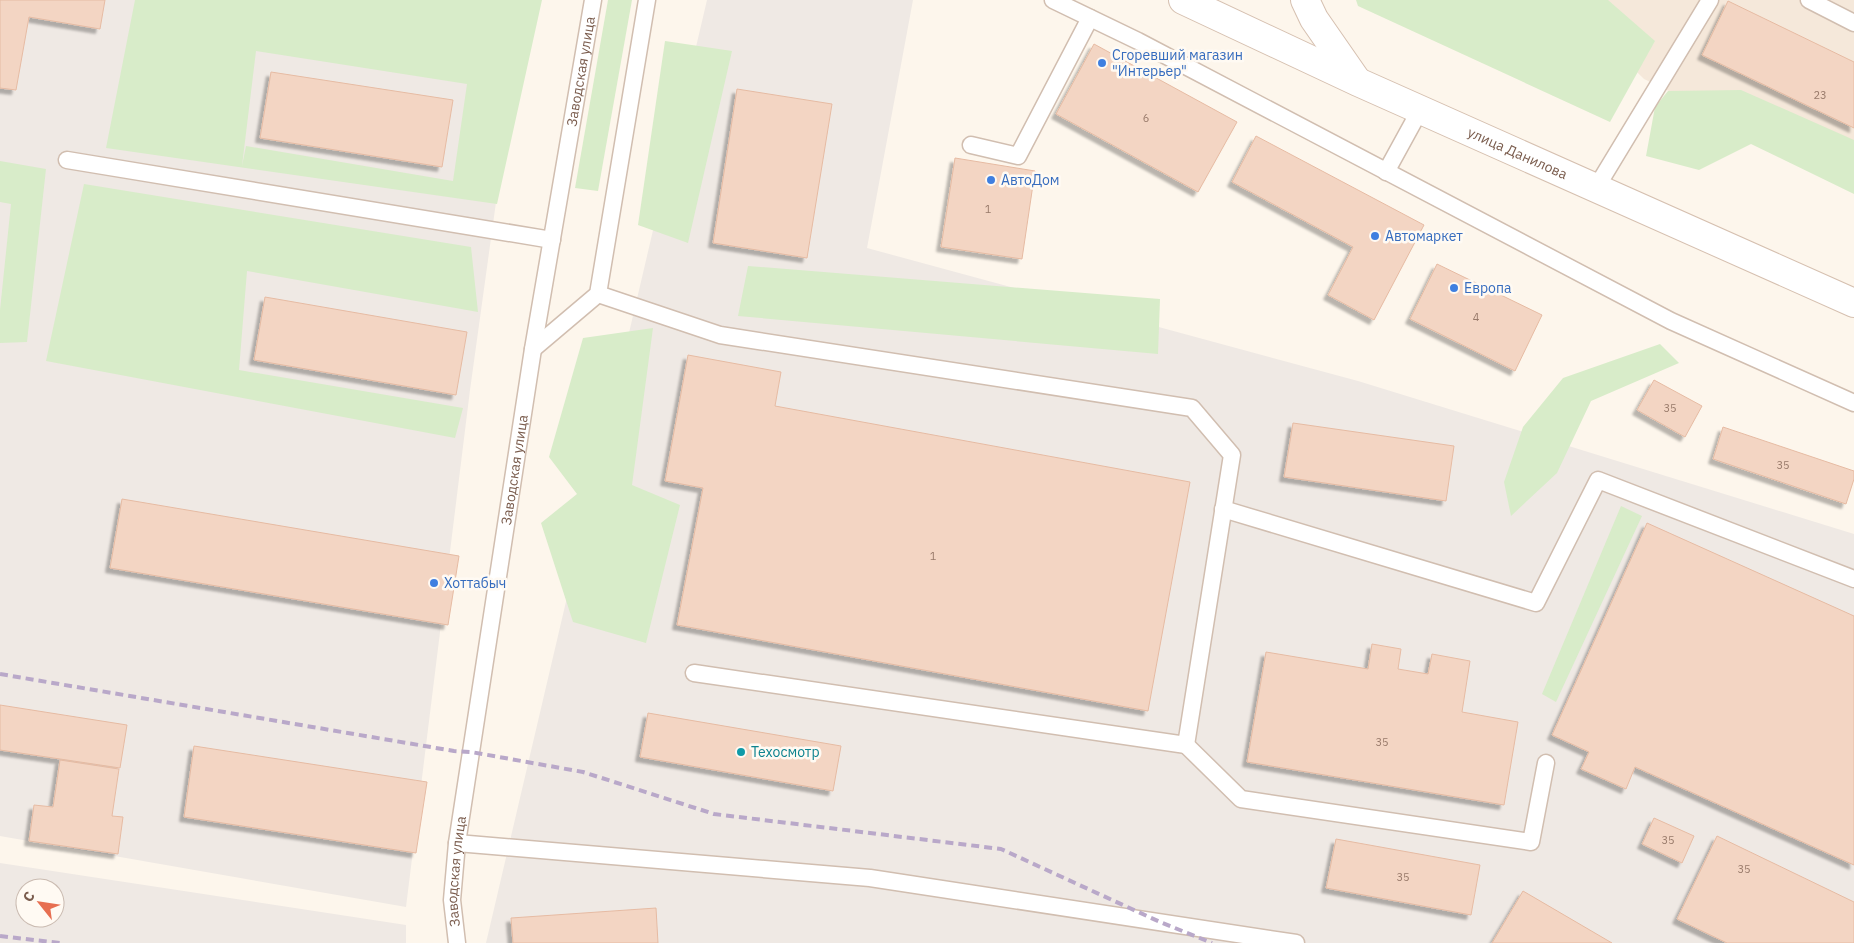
<svg xmlns="http://www.w3.org/2000/svg" width="1854" height="943" font-family="'IBM Plex Sans',sans-serif">
	<style>
		.residential { fill: #f5e8da }
		.industrial { fill: #efe9e4; fill-rule: evenodd }
		.green { fill: #d8ecc9; fill-rule: evenodd }
		.building { fill: #f3d5c3; stroke: #e6bba3; filter: url(#shadow) }
		.lines { fill: none; stroke-linecap: round; stroke-linejoin: round }
		.service-casing { stroke: #d1beb0; stroke-width: 19 }
		.secondary-casing { stroke: #d6c0b0; stroke-width: 30 }
		.service { stroke: #fff; stroke-width: 16 }
		.secondary { stroke: #fff; stroke-width: 28 }
		.rail { stroke: #b9a8c9; stroke-width: 4; stroke-dasharray: 8 5; stroke-linecap: butt }
		.shop-dot { fill: #3f7fe0; stroke: #fffaf3; stroke-width: 2 }
		.culture-dot { fill: #0f9aa8; stroke: #fffaf3; stroke-width: 2 }
		.labels { text-anchor: middle; dominant-baseline: central; stroke-width: 5; stroke-linejoin: round; paint-order: stroke }
		.number-label { font-size: 11px; fill: #987a6a }
		.shop-label { font-size: 14px; fill: #366cbe; stroke: #fffaf3; text-anchor: start }
		.street-label { font-size: 14px; fill: #7a5c4d; stroke: #fffaf3 }
		.culture-label { font-size: 14px; fill: #0d838f; stroke: #fffaf3; text-anchor: start }
	</style>
	<defs>
		<filter id="shadow"><feDropShadow dx="-4.5" dy="4.5" stdDeviation="1" flood-color="#0004"/></filter>
	</defs>
	<rect width="100%" height="100%" fill="#fdf6ec"/>
	<path class="residential" d="M1564,0h290v180l-210,-101z"/>
	<g class="industrial">
		<path d="M0,0h524l-54,390 -64,517 -406,-71z"/>
		<path d="M707,0h206l-46,248 491,133 496,153v409h-1368z"/>
		<path d="M0,863l406,62v18h-406zM25,888h30v30h-30z"/>
	</g>
	<g class="green">
		<path d="M135,0h407l-45,204 -391,-56zM256,51l211,33 -14,97 -207,-35 -4,20z"/>
		<path d="M608,0h24l-34,191 -23,-3z"/>
		<path d="M1356,0h252l47,41 -45,81 -252,-116z"/>
		<path d="M665,41l67,10 -44,192 -50,-18z"/>
		<path d="M1741,90l113,50v54l-103,-50 -52,26 -53,-14 9,-49 13,-16z"/>
		<path d="M0,161l46,8 -19,173 -27,1v-33l11,-106 -11,-2z"/>
		<path d="M84,184l387,63 7,65 -231,-41 -8,99 224,38 -8,30 -409,-77z"/>
		<path d="M748,266l412,33 -2,55 -420,-38z"/>
		<path d="M653,328l-21,157 48,20 -34,138 -73,-21 -32,-99 36,-29 -28,-37 34,-119z"/>
		<path d="M1660,344l19,19 -88,38 -34,72 -46,43 -7,-34 19,-55 40,-49z"/>
		<path d="M1621,506l21,10 -86,186 -14,-8z"/>
	</g>
	<g class="building">
		<path d="M0,0h105l-5,29 -71,-12 -13,73 -16,-2z"/>
		<path d="M1728,1l126,61v66l-152,-73z"/>
		<path d="M1094,44l143,78 -39,70 -142,-78z"/>
		<path d="M271,72l182,28 -11,67 -182,-29z"/>
		<path d="M737,89l95,15 -25,154 -94,-15z"/>
		<path d="M1256,136l168,89 -50,95 -46,-25 25,-48 -121,-65z"/>
		<path d="M955,158l80,13 -13,88 -81,-12z"/>
		<path d="M1437,264l105,51 -27,56 -105,-52z"/>
		<path d="M265,297l202,35 -11,63 -202,-35z"/>
		<path d="M688,355l93,17 -6,34 415,76 -42,229 -471,-86 26,-137 -38,-7z"/>
		<path d="M1654,380l48,26 -17,31 -48,-27z"/>
		<path d="M1293,423l161,23 -8,55 -162,-24z"/>
		<path d="M1723,427l131,44v8l-8,25 -133,-45z"/>
		<path d="M122,499l337,57 -11,69 -338,-57z"/>
		<path d="M1647,523l207,93v249l-219,-98 -9,22 -45,-20 8,-17 -37,-17z"/>
		<path d="M1372,644l29,5 -3,20 30,5 4,-20 38,7 -8,51 56,10 -14,83 -257,-43 19,-110 102,17z"/>
		<path d="M0,705l127,20 -7,43 -120,-18z"/>
		<path d="M648,713l193,33 -8,45 -193,-34z"/>
		<path d="M194,746l233,36 -11,71 -232,-36z"/>
		<path d="M60,760l59,9 -7,47 11,1 -5,37 -89,-13 5,-36 19,2z"/>
		<path d="M1654,818l40,18 -12,27 -40,-19z"/>
		<path d="M1717,836l137,66v41h-127l-50,-24z"/>
		<path d="M1336,839l144,26 -9,50 -145,-27z"/>
		<path d="M1523,891l89,52h-120z"/>
		<path d="M656,908l2,35h-145l-2,-25z"/>
	</g>
	<g class="lines">
		<g class="service-casing">
			<g id="service">
				<path d="M1053,0l85,41 533,280 183,82"/>
				<path d="M1809,0l45,23"/>
				<path d="M971,145l47,11 72,-138"/>
				<path d="M67,160l485,80"/>
				<path d="M1386,172l34,-62"/>
				<path d="M1596,188l114,-188"/>
				<path d="M598,294l122,41 472,73 40,47 -46,290 -492,-72"/>
				<path d="M533,349l65,-55 49,-294"/>
				<path d="M1223,509l313,94 62,-123 256,99"/>
				<path d="M1186,745l55,54 290,43 15,-79"/>
				<path d="M457,843l413,35 426,65"/>
				<path id="s1" d="M457,943l-5,-43 5,-57 76,-494 60,-349"/>
			</g>
		</g>
		<g class="secondary-casing">
			<g id="secondary">
				<path id="s2" d="M1183,0l175,82 496,221"/>
				<path d="M1305,0l9,19 43,62"/>
			</g>
		</g>
		<use href="#service" class="service"/>
		<use href="#secondary" class="secondary"/>
		<g class="rail">
			<path d="M0,674l454,77 17,1 112,20 131,42 287,35 159,73 52,21"/>
			<path d="M0,936l60,7"/>
		</g>
	</g>
	<g class="shop-dot">
		<circle cx="1102" cy="63" r="5"/>
		<circle cx="991" cy="180" r="5"/>
		<circle cx="1375" cy="236" r="5"/>
		<circle cx="1454" cy="288" r="5"/>
		<circle cx="434" cy="583" r="5"/>
	</g>
	<circle class="culture-dot" cx="741" cy="752" r="5"/>
	<g class="labels">
		<g class="number-label">
			<text x="1820" y="95">23</text>
			<text x="1146" y="118">6</text>
			<text x="988" y="209">1</text>
			<text x="1476" y="317">4</text>
			<text x="1670" y="408">35</text>
			<text x="1783" y="465">35</text>
			<text x="933" y="556">1</text>
			<text x="1382" y="742">35</text>
			<text x="1668" y="840">35</text>
			<text x="1744" y="869">35</text>
			<text x="1403" y="877">35</text>
		</g>
		<g class="shop-label">
			<text x="1112" y="55">Сгоревший магазин<tspan x="1112" dy="16">"Интерьер"</tspan></text>
			<text x="1001" y="180">АвтоДом</text>
			<text x="1385" y="236">Автомаркет</text>
			<text x="1464" y="288">Европа</text>
			<text x="444" y="583">Хоттабыч</text>
		</g>
		<g class="street-label">
			<text stroke="none"><textPath href="#s1" startOffset="882">Заводская улица</textPath></text>
			<text stroke="none"><textPath href="#s2" startOffset="368">улица Данилова</textPath></text>
			<text stroke="none"><textPath href="#s1" startOffset="478">Заводская улица</textPath></text>
			<text stroke="none"><textPath href="#s1" startOffset="72">Заводская улица</textPath></text>
		</g>
		<g class="culture-label">
			<text x="751" y="752">Техосмотр</text>
		</g>
	</g>
	<g transform="translate(40 903) rotate(300)"><circle r="24" fill="#fffaf3" stroke="#cabbb1"/>
	<path d="M0-4L9 19L0 12L-9 19Z" fill="#e76f51"/>
	<text y="-8" font-size="14" font-weight="bold" text-anchor="middle" fill="#7a5c4d">С</text>
	</g>
</svg>
